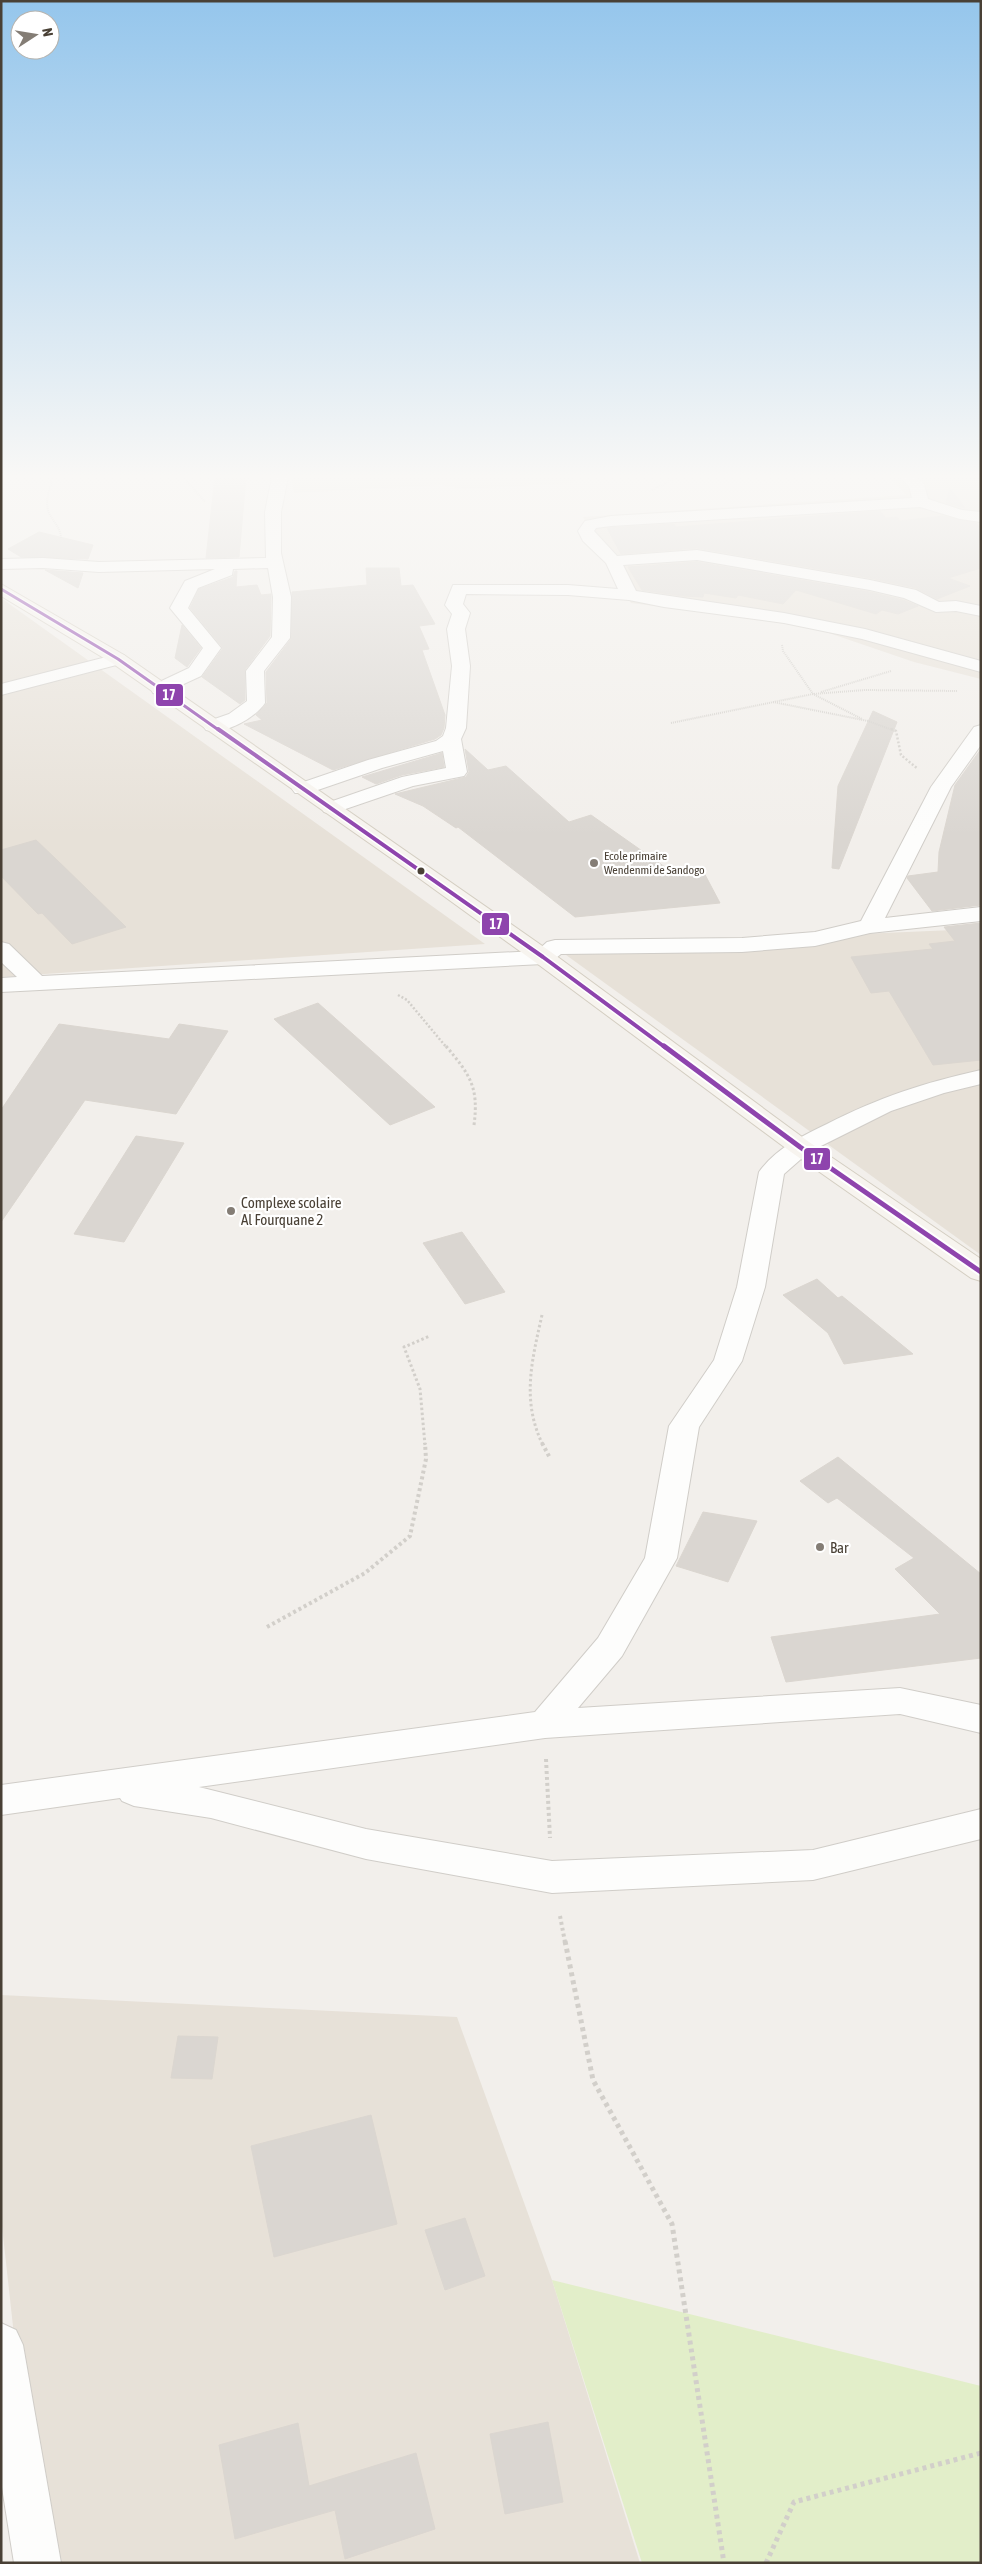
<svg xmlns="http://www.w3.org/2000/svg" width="982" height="2564" font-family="'Asap Condensed',sans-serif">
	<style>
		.residential { fill: #e7e1d8 }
		.green { fill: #e2eec9 }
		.building { fill: #dad6d1; stroke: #dbd6d0 }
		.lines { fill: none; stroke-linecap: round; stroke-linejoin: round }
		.street-casing { stroke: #d0cdc8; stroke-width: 2 }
		.secondary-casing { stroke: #d4cec2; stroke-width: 2 }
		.path-far4 { stroke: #d2cfca; stroke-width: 2; stroke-dasharray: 1 1; stroke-linecap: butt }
		.path-far3 { stroke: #d2cfca; stroke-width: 2.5; stroke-dasharray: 2 2; stroke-linecap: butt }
		.path-far2 { stroke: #d2cfca; stroke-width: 3; stroke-dasharray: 2.5 2.5; stroke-linecap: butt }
		.path-far1 { stroke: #d2cfca; stroke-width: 4; stroke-dasharray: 3 3; stroke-linecap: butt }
		.path { stroke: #d2cfca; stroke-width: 5; stroke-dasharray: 4 4; stroke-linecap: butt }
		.street { fill: #fdfdfc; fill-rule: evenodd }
		.secondary { fill: #f7f4ef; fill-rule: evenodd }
		.bus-1-far2-casing { stroke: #fff; stroke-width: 5.5 }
		.bus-1-far1-casing { stroke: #fff; stroke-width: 7 }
		.bus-1-casing { stroke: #fff; stroke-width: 9 }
		.bus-1-far2 { stroke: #8e44ad; stroke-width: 3 }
		.bus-1-far1 { stroke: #8e44ad; stroke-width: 4 }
		.bus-1 { stroke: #8e44ad; stroke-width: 5 }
		.poi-dot { fill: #847d75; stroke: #fff; stroke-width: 2 }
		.bus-dot { fill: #494035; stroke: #fff; stroke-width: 2 }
		.labels { text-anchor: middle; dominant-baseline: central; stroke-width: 4.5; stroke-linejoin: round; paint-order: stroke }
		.far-poi-label { font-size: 12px; fill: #494035; stroke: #fff; text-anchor: start }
		.poi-label { font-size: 15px; fill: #494035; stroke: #fff; text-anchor: start }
		.line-badge { stroke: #fff; stroke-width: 2 }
		.badge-label { font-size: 14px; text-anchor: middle; font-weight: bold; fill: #fff }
	</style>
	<rect width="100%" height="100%" fill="#f2efeb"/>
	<g class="residential">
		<path d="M291,477h279l4,6 -111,6 -22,-4 -147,8z"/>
		<path d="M890,477h91v202l-67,-17 -94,-32 -62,-11 -127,-16 -48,-86 323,-22z"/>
		<path d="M1,598l484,346 -484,33z"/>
		<path d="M981,928v327l-426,-308 398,-17z"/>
		<path d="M1,1995l456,22 95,263 88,283h-601l-38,-346z"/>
	</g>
	<path class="green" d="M552,2280l429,106v177h-339z"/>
	<g class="building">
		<path d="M215,477h31l-7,80 -33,1z"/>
		<path d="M950,488l15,20 -19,-5z"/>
		<path d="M880,511l6,7 11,-1 3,4 42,-5 34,7 5,6v39l-33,10 22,8 -33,13 -21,-11 -46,-10 -173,-30 -76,6 -14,-26 67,-4 2,3z"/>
		<path d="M39,532l54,13 -5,14 -67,-2 -13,-8z"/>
		<path d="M697,562l173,30 33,8 15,6 -20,8 -16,-4 -6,4 -80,-24 -13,14 -45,-9 -2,3 -32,-5 -1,4 -20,-1 -41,-6 -14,-23z"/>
		<path d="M366,568h33l2,18 12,-1 22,39 -16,2 10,23 -7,1 23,65 -1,13 -3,7 -6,4 -102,31 -89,-46 18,-4 -6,-5 11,-12 -1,-31 25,-33 1,-47 75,-7z"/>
		<path d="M45,570l38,3 -5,15z"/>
		<path d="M235,571h2l-1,16 21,-2 4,10 10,-1v3l-1,39 -25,34v30l-5,4 -38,-27 21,-29 -33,-40 9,-19 34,-12z"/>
		<path d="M182,625l19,23 -14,19 -12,-9z"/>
		<path d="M873,711l24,11 -58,147 -7,-1 6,-82z"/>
		<path d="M465,749l23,21 18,-4 63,56 22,-7 81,57 30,-3 18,34 -145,14 -117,-90 -2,1 -33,-22 -28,-12 71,-17 3,-5z"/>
		<path d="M981,749v156l-49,6 -25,-33 1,-2 30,-4 1,-20 16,-67z"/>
		<path d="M442,753l2,14 -42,8 -26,9 -14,-7z"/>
		<path d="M36,840l21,20 69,67 -54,17 -30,-31 -4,1 -37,-38v-26z"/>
		<path d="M981,923v137l-48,5 -44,-74 -18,2 -20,-36 82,-8 -4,-5 26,-3 -11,-14z"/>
		<path d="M318,1003l117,104 -45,18 -116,-106z"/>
		<path d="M59,1024l110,15 10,-15 49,7 -52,83 -91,-14 -84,122v-112z"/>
		<path d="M136,1136l48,7 -60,99 -50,-8z"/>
		<path d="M462,1232l43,60 -40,12 -42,-61z"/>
		<path d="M817,1279l21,19 4,-2 71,58 -69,10 -16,-31 -45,-38z"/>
		<path d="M838,1457l143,117v84l-195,24 -15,-45 169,-23 -45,-45 19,-11 -77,-60 -9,5 -28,-22z"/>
		<path d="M703,1512l54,9 -29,61 -52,-16z"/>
		<path d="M178,2036l40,1 -6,42 -41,-1z"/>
		<path d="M371,2115l26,109 -123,33 -23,-111z"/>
		<path d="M465,2218l20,58 -40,14 -20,-60z"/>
		<path d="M548,2422l15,80 -58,12 -15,-80z"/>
		<path d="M298,2423l11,63 107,-33 19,76 -90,30 -10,-49 -100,29 -16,-94z"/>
	</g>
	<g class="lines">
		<g class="street-casing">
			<g id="street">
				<path d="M272,477h16l-7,35v41l10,44 -1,41 -26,33 1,32c-10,15 -40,32 -59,27l-3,-4 3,-4 23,-8 18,-13 -1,-30 26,-34 1,-40 -5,-29 -35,1 -1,6 -34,13 -10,20 33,40 -20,28 -41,19 -7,-2 -2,-4 2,-4 36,-17 14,-20 -33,-40 15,-27 30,-12 -116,3 -56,-4 -42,1v-10l42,-1 56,4 167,-4 -1,-46z"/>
				<path d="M900,477h17l7,7 4,15 34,11 19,2v10l-21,-3 -40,-12 -309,19 -15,2 -2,3 23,25 80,-6 173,30 46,10 23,12 17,-1 25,5v10l-25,-5 -20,1 -32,-14 -34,-8 -173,-30 -74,5 13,26 148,22 81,16 116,32v11l-119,-33 -78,-16 -120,-16 -35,-7 -61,-5 -102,-1 -3,10 7,9 -5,16 5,37 -4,62 -5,11 6,33 -3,4 -51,10 -82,28 -7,-2 -3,-4 3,-4 78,-27 44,-9 -3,-17 -61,17 -73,25h-14l-3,-4 3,-4 73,-25 68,-19 7,-5 3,-8 6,-62 -5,-37 5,-15 -7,-9 8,-20h115l50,4 -12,-26 -23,-22 -5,-10 7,-10 26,-5 301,-18 -3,-12z"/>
				<path d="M118,654l6,1 3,4 -3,4 -123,32v-11z"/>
				<path d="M981,725v20l-30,42 -66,131 96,-11v14l-111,12 -55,13 -73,6 -181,2 -10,8 -8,2 -542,28v-14l16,-1 -16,-15v-20l8,2 33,32 495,-25 10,-9 8,-2 187,-2 73,-6 46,-11 70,-134 43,-60z"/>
				<path d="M981,1070v14l-37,9 -53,18 -82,41 -25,22 -19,113 -23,74 -43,66 -22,131 -55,98 -44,52 322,-20 81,17v28l-81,-19 -355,24 -346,49 167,42 186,32 261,-11 168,-41v30l-168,41 -261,13 -186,-34 -155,-41 -77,-12 -12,-5 -2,-3 -119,17v-30l534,-73 63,-74 47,-80 24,-132 45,-66 23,-73 22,-115c16,-23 43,-36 68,-48 53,-27 96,-41 154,-54z"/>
				<path d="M1,2323l15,7 7,15 38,218h-47l-13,-82z"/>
			</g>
		</g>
		<g class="secondary-casing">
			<path id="secondary" d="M1,584l123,71 427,297 258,190 172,117v22l-10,-3 -180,-126 -256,-190 -130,-94 -293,-205 -111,-67z"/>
		</g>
		<g class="path-far4">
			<path d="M53,477c-3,11 -9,25 -4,36 5,10 12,15 12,26"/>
			<path d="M183,477l22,25"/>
			<path d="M652,490l26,-13"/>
			<path d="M782,645l1,6 30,43 49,25"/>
			<path d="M821,692l70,-21"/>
			<path d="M773,702l95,19 27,10"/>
			<path d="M671,723l142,-29 52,-4 92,1"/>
		</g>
		<g class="path-far3">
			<path d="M891,729l5,2 5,24 17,14"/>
			<path d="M398,995l9,5 40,48"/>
		</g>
		<g class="path-far2">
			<path d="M446,1046c24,29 33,41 28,79"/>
			<path d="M542,1315c-10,45 -21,86 1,130"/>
			<path d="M425,1445l-5,-56 -16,-42 26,-11"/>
		</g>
		<g class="path-far1">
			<path d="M542,1443l8,15"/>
			<path d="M267,1627l98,-54 45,-37 16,-77 -1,-16"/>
			<path d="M546,1759l4,79"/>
			<path d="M560,1916l5,26"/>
		</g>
		<g class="path">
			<path d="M565,1941l28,139 79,144 52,339"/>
			<path d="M766,2563l28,-61 187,-49"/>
		</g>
		<use href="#street" class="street"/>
		<use href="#secondary" class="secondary"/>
		<g class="bus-1-far2-casing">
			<path id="bus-1-far2" d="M1,589l117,70 102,72"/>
		</g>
		<g class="bus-1-far1-casing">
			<path id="bus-1-far1" d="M218,729l325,228 123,91"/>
		</g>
		<g class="bus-1-casing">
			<path id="bus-1" d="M664,1046l136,101 181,125"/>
		</g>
		<use href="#bus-1-far2" class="bus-1-far2"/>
		<use href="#bus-1-far1" class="bus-1-far1"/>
		<use href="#bus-1" class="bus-1"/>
	</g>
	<linearGradient id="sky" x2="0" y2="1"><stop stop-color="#95c6ec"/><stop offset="0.57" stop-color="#f9f8f6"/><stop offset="1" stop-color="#f9f8f6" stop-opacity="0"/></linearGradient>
	<rect width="982" height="836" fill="url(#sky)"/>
	<g class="poi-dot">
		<circle cx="594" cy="863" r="5"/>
		<circle cx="231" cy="1211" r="5"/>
		<circle cx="820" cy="1547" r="5"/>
	</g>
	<circle class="bus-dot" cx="421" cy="871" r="4.5"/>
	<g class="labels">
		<g class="far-poi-label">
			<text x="604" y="856">Ecole primaire<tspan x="604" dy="14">Wendenmi de Sandogo</tspan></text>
		</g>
		<g class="poi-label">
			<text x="241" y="1202">Complexe scolaire<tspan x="241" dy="17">Al Fourquane 2</tspan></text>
			<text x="830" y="1547">Bar</text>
		</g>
	</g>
	<g class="line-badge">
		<rect x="155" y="683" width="29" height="24" rx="5" fill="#8e44ad"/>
		<rect x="481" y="912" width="29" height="24" rx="5" fill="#8e44ad"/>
		<rect x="803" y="1147" width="28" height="24" rx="5" fill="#8e44ad"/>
	</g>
	<g class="badge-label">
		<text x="169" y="700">17</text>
		<text x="496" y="929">17</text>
		<text x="817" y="1164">17</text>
	</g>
	<rect width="982" height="2564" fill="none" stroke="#494035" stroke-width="5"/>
	<g transform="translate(35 35) rotate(78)"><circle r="24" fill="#ffffff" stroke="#b6b3ae"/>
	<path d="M0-4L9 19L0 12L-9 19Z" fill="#847d75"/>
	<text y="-8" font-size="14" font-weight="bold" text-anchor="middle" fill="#494035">N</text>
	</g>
</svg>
